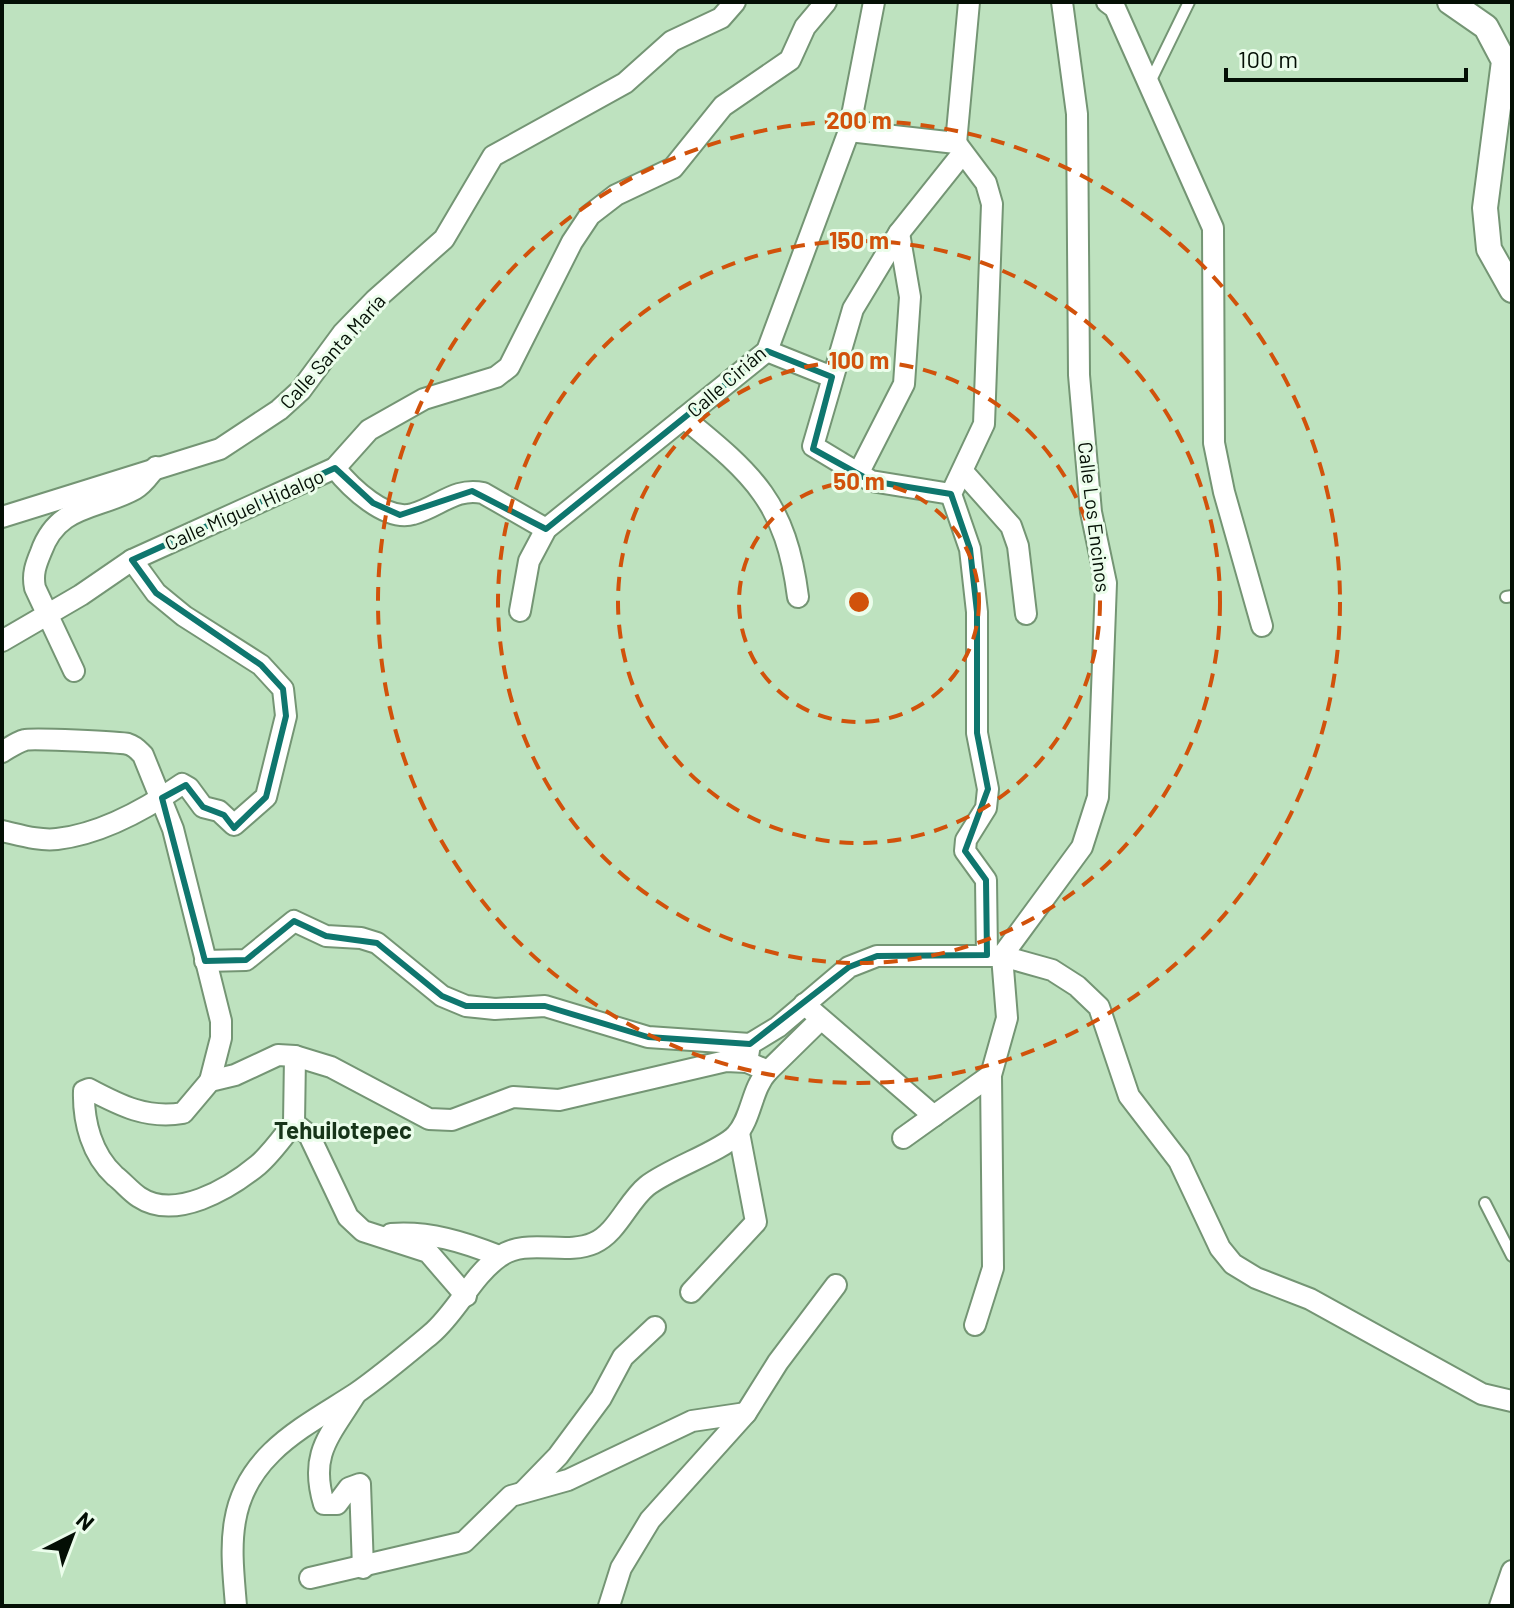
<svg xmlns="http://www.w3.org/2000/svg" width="1514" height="1608" font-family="Barlow,sans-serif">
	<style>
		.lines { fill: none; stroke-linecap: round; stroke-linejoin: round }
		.service-casing { stroke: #749574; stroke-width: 14 }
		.minor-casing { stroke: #749574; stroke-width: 24 }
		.tertiary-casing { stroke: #749574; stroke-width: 28 }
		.service { stroke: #fff; stroke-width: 10 }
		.minor { stroke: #fff; stroke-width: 20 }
		.tertiary { stroke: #fff; stroke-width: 24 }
		.marked { fill: none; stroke: #0f766e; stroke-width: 6; stroke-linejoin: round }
		.ring { fill: none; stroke: #d1520b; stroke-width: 4; stroke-dasharray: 14 10 }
		.labels { text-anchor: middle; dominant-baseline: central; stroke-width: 6; stroke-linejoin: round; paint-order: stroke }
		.street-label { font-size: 20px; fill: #040f05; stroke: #ebfdeb }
		.quarter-label { font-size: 24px; font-weight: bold; fill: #173419; stroke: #ebfdeb }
		.centre { fill: #d1520b; stroke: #ebfdeb; stroke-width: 4 }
		.ring-label { font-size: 24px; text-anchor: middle; font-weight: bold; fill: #d1520b; stroke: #ebfdeb; stroke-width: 6; stroke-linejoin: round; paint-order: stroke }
	</style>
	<rect width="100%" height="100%" fill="#bee2bf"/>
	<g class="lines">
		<g class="service-casing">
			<g id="service">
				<path d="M1150,82l39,-80"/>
				<path d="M1506,597l6,-1"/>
				<path d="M1485,1203l27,53"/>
			</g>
		</g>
		<g class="minor-casing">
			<g id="minor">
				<path d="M1107,2l8,6 98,220 1,215 10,49 38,134"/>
				<path d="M849,131l107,12 30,40 6,21 -8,220 -33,70 19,55 7,63v121l11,56 -2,19 -20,32 -1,11 21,29 1,75"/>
				<path d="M956,143l13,-141"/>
				<path d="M767,351l65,26"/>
				<path d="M684,418c70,57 102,85 114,179"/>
				<path d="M335,468c15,19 51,54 78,46 26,-7 42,-27 70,-21l63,36"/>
				<path d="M964,473l47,53 7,20 8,68"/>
				<path d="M858,474l46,-90 6,-87 -11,-64"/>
				<path d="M951,494l-80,-13 -58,-35 40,-137 46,-76 63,-79"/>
				<path d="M2,517l218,-68 59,-39 22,-20 42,-57 32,-33 69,-61 49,-83 132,-73 47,-42 49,-23 14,-16"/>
				<path d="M520,611l9,-50 17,-32 221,-178 82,-220 25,-129"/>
				<path d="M2,641l79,-46 51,-35 203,-92 34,-38 55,-31 72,-22 13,-10 63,-125 18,-27 26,-20 57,-27 50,-62 67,-46 15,-33 21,-25"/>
				<path d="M74,671l-39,-83c-3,-14 1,-24 6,-36 17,-48 56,-42 94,-63 9,-5 15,-15 21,-22"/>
				<path d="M2,752c7,-4 15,-10 23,-12 7,-2 95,2 103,4 7,2 10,6 15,11l30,74 48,192v17l-11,43"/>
				<path d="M2,831c18,4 37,10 55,8 44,-5 89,-30 125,-55l7,4 14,19 16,4 15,14 32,-28 20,-81 -3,-27 -22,-24 -77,-49 -28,-23 -24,-33"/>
				<path d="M1002,956l80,-109 16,-50 8,-214 -15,-71 -12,-137 -2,-261 -15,-112"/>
				<path d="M205,961l41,-1 48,-39 32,15 35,2 16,5 65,53 24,10 29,3 50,-3 103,31 102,7"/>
				<path d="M804,1004l130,112"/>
				<path d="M295,1056l-1,67 15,12 39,82 15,14 65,21 38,44"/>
				<path d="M768,1071l52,-51"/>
				<path d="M294,1123c-11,14 -23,31 -36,42 -29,24 -83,56 -119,32 -9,-6 -16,-15 -24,-21 -23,-21 -32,-54 -31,-85l5,-2c32,17 58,30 94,24l27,-32 25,-6 43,-20 17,1 36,11 98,52 23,1 61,-23 46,3 167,-39 21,1"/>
				<path d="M903,1138l88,-63"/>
				<path d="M391,1234c38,-3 73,8 108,22"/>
				<path d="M691,1292l65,-70 -17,-89"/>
				<path d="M975,1325l18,-57 -2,-193 16,-57 -5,-62"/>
				<path d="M355,1395c-26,42 -46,59 -31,109h13l12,-16 11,-4 3,84"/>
				<path d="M524,1491l34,-35 43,-58 22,-41 32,-30"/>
				<path d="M310,1578l154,-36 47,-46 57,-16 124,-59 54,-8"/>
				<path d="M236,1606c-2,-27 -6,-57 -1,-85 11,-67 69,-94 120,-127 26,-18 52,-40 76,-60 26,-22 41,-58 68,-77 27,-20 66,-1 95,-14 23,-10 34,-42 53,-57 23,-18 75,-35 89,-51 16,-17 15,-46 32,-64l-21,-9 3,-18 28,-17 71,-60 28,-11h125l50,14 25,16 22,21 30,89 50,65 41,87 13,16 23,14 54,21 172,95 30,7"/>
				<path d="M609,1606l12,-38 29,-48 96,-107 32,-51 58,-77"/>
				<path d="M1500,1606l12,-35"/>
			</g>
		</g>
		<g class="tertiary-casing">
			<path id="tertiary" d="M1450,2l36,25 18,34 -19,147 4,41 23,41"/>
		</g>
		<use href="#service" class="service"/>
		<use href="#minor" class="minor"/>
		<use href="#tertiary" class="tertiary"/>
	</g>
	<path class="marked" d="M767,351l65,26 -19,72 58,32 80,13 19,55 7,63v121l11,56 -23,62 21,29 1,75 -110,1 -28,11 -99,77 -102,-7 -103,-31h-79l-24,-10 -65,-53 -51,-7 -32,-15 -48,39 -41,1 -43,-163 24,-13 17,22 21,8 10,13 32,-31 20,-81 -3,-27 -22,-24 -105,-72 -24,-33 203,-92 38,35 27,12 72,-24 74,38z"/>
	<g class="ring">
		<circle cx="859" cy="602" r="120"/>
		<circle cx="859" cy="602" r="241"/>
		<circle cx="859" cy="602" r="361"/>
		<circle cx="859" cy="602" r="481"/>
	</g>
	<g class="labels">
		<g class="street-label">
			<text transform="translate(332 351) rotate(-48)">Calle Santa María</text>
			<text transform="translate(726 381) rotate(-41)">Calle Cirián</text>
			<text transform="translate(244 509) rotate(-24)">Calle Miguel Hidalgo</text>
			<text transform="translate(1095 517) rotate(83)">Calle Los Encinos</text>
		</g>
		<g class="quarter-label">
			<text x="343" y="1129">Tehuilotepec</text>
		</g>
	</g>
	<circle cx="859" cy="602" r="12" class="centre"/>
	<g class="ring-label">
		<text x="859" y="129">200 m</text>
		<text x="859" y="249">150 m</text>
		<text x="859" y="369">100 m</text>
		<text x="859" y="490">50 m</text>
	</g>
	<rect width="1514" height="1608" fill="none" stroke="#040f05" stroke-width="8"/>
	<g transform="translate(72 1536) rotate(42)" stroke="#ebfdeb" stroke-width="6" paint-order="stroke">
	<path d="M0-6L14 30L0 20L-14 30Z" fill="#040f05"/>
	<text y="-12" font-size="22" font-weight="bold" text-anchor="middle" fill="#040f05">N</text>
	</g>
	<path d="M1226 68v12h240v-12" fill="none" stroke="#040f05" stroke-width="4"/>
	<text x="1238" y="68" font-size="24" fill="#040f05" stroke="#ebfdeb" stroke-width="6" paint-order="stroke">100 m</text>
</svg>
